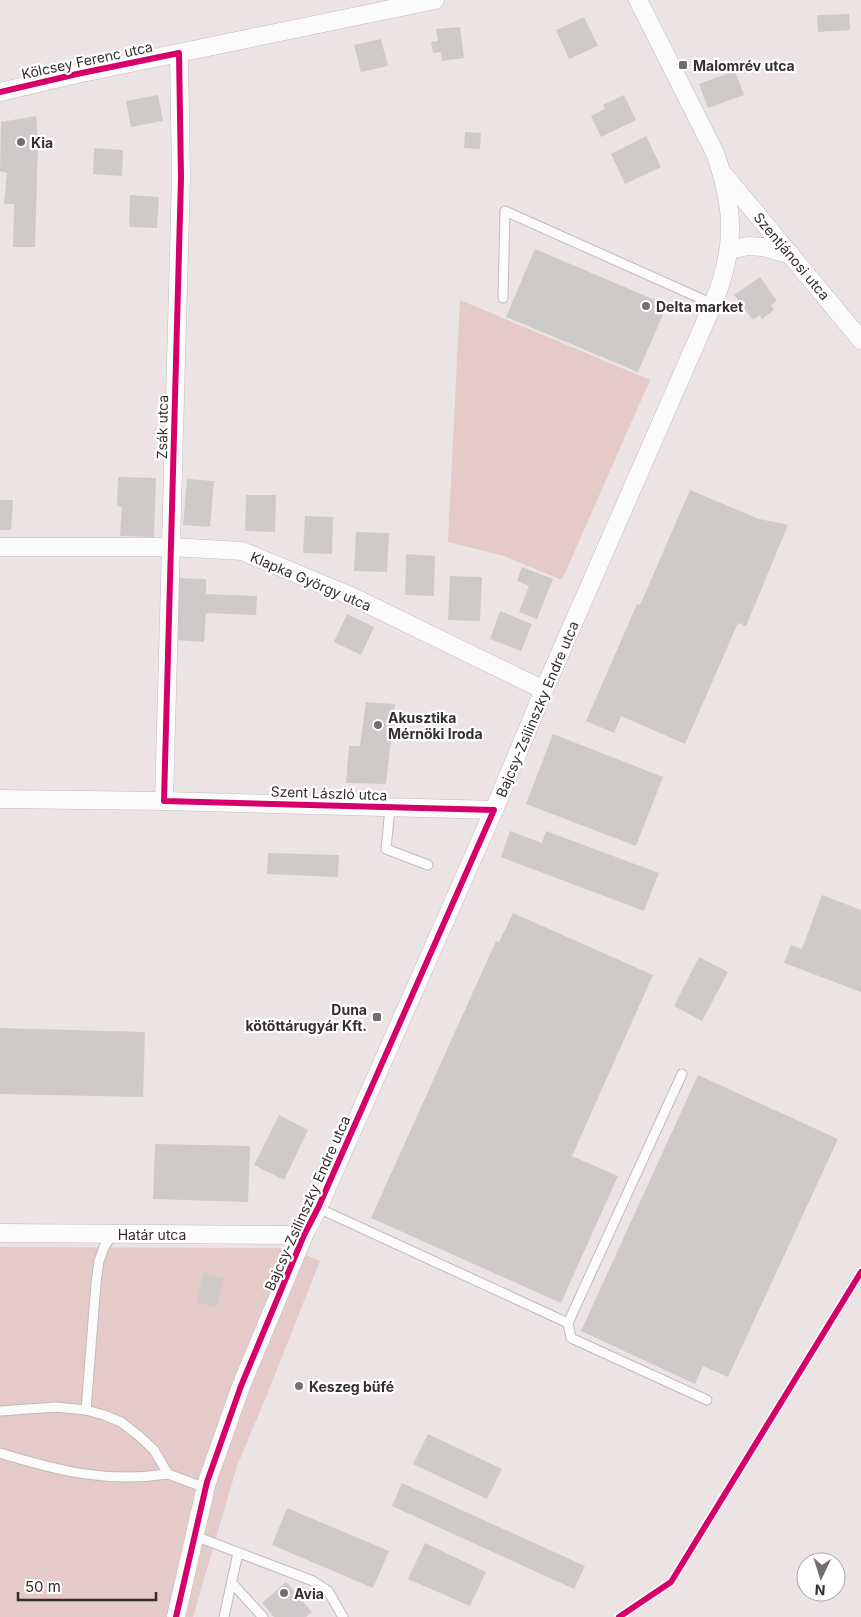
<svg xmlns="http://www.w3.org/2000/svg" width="861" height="1617" font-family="Inter,sans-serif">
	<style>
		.green { fill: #e4cac9 }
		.building { fill: #cfcaca }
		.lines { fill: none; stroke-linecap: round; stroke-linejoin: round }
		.service-casing { stroke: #c2bbbb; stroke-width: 11 }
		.minor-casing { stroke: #c2bbbb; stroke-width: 19 }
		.service { stroke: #fcfbfb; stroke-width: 9 }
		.minor { stroke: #fcfbfb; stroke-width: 18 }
		.cycleway-casing { stroke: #fff; stroke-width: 9 }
		.cycleway { stroke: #d6006c; stroke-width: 6 }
		.poi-dot { fill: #746e6e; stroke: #fff; stroke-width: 2 }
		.labels { text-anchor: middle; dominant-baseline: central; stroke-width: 4.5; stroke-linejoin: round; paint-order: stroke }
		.street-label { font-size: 14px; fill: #342f2e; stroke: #fff }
		.poi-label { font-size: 14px; font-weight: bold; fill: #342f2e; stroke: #fff; text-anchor: start }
	</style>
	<rect width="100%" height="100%" fill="#ece4e4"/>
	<g class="green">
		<path d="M460,300l190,80 -88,200 -58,-24 -56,-14z"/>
		<path d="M0,1247l289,1 31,13 -54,136 -29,69 -44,151h-193z"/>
	</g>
	<g class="building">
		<path d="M849,14l1,16 -32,2 -1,-17z"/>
		<path d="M584,17l14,29 -29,13 -13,-29z"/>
		<path d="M460,27l4,31 -22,3 -1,-9 -8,1 -2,-11 7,-1 -2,-12z"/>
		<path d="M381,39l7,27 -27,6 -7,-27z"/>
		<path d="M735,71l9,24 -36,13 -9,-24z"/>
		<path d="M158,95l5,26 -32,6 -5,-26z"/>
		<path d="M624,95l12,25 -35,17 -10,-21 14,-7 -2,-4z"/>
		<path d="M36,116l2,26 -3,105h-22l1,-43h-10l3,-31 -7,-2 1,-49z"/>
		<path d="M465,132l16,1 -1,16 -16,-1z"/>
		<path d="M646,136l15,31 -36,17 -14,-30z"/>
		<path d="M94,148l29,2 -1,26 -29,-2z"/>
		<path d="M130,195l29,2 -2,31 -28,-1z"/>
		<path d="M535,249l132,56 -29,67 -132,-55z"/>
		<path d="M760,277l17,24 -6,4 3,5 -12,9 -2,-4 -7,5 -19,-25z"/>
		<path d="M118,477l38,1 -2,59 -34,-1 2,-29 -5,-1z"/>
		<path d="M187,479l27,2 -4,46 -27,-2z"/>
		<path d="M690,490l69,29 29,6 -42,101 -8,-3 -53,121 -64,-28 -7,17 -28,-12 51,-117 3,1z"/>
		<path d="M246,495h30l-1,37 -30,-1z"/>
		<path d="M0,500h13l-2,30h-11z"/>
		<path d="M305,516l28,1 -1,37 -29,-1z"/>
		<path d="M356,532l33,1 -2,39 -33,-1z"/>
		<path d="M406,554l29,2 -1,40 -29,-1z"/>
		<path d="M522,567l31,12 -16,40 -18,-7 10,-26 -12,-5z"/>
		<path d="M450,576l32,1 -2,44 -32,-1z"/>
		<path d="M178,578l28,1v15l51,2 -1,19 -50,-2 -2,29 -29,-2z"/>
		<path d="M500,611l32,13 -11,27 -31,-12z"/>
		<path d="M347,614l27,13 -13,28 -27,-13z"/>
		<path d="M366,702l29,2 -9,80 -40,-1 3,-37h11z"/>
		<path d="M553,734l110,43 -27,69 -110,-42z"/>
		<path d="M510,831l32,12 4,-12 113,42 -15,38 -143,-54z"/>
		<path d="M268,853l71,2 -1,22 -71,-3z"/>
		<path d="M822,895l39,15v82l-77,-29 7,-18 11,4z"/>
		<path d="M513,913l140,62 -81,181 46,20 -57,127 -190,-85 125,-277 3,1z"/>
		<path d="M699,957l29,15 -26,49 -28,-15z"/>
		<path d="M0,1028l145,4 -2,65 -143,-3z"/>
		<path d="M698,1075l140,64 -110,238 -25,-11 -8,18 -114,-53z"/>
		<path d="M279,1115l29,15 -24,50 -30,-15z"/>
		<path d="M155,1144l95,2 -2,56 -95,-3z"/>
		<path d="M204,1273l20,6 -8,28 -20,-5z"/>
		<path d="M428,1434l74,35 -15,30 -74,-35z"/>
		<path d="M402,1483l183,83 -11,23 -182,-83z"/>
		<path d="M287,1508l102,43 -16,37 -101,-43z"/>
		<path d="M425,1543l61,29 -16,34 -62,-27z"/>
		<path d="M286,1582l26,30 -6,5h-32l-12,-14z"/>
	</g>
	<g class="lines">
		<g class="service-casing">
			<g id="service">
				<path d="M503,298l2,-87 208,93"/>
				<path d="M390,808l-4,41 42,16"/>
				<path d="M318,1208l250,115 114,-249"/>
				<path d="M568,1323l3,15 136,62"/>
				<path d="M86,1410l10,-127 3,-22 5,-14 9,-13"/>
				<path d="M0,1411l56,-4 30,3 18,5 17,7 18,14 15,14 14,24 38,14"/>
				<path d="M0,1453c59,18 106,30 168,21"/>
				<path d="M195,1536l118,45 15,10 15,26"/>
				<path d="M232,1583l31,34"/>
				<path d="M224,1617l14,-64"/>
			</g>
		</g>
		<g class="minor-casing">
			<g id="minor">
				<path d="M0,92l77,-18 358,-74"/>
				<path d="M724,175l137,165"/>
				<path d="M729,250l19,-4 15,1 28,8"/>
				<path d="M0,547h171l71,4 111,46 191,93"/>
				<path d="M0,799l164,2 330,9"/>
				<path d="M164,801l17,-623 -2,-125"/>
				<path d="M0,1233l304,2"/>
				<path d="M176,1617l31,-135 34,-96 63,-151 14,-27 176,-398 50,-120 169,-386c23,-56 22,-95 2,-151l-77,-153"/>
			</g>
		</g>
		<use href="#service" class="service"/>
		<use href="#minor" class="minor"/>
		<g class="cycleway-casing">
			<g id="cycleway">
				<path d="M0,92l77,-18 102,-21 2,125 -17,623 330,9 -176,398 -14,27 -63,151 -34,96 -31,135"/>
				<path d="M619,1617l52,-35 190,-310"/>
			</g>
		</g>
		<use href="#cycleway" class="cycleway"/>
	</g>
	<g class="poi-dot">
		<rect x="678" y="60" width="10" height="10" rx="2.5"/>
		<circle cx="21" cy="142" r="5"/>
		<circle cx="646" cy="306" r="5"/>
		<circle cx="378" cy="725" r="5"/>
		<rect x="372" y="1012" width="10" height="10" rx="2.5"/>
		<circle cx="299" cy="1386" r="5"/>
		<circle cx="284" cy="1593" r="5"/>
	</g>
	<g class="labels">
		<g class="street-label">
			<text transform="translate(87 60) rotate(-12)">Kölcsey Ferenc utca</text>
			<text transform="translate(792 256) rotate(50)">Szentjánosi utca</text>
			<text transform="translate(162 427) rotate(-89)">Zsák utca</text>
			<text transform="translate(311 581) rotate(23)">Klapka György utca</text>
			<text transform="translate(537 709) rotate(-67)">Bajcsy-Zsilinszky Endre utca</text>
			<text transform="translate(329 793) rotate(2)">Szent László utca</text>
			<text transform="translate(307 1203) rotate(-66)">Bajcsy-Zsilinszky Endre utca</text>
			<text x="152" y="1234">Határ utca</text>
		</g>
		<g class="poi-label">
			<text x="693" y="65">Malomrév utca</text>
			<text x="31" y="142">Kia</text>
			<text x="656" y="306">Delta market</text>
			<text x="388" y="717">Akusztika<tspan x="388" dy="16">Mérnöki Iroda</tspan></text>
			<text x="367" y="1009" text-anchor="end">Duna<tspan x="367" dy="16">kötöttárugyár Kft.</tspan></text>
			<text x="309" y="1386">Keszeg büfé</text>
			<text x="294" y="1593">Avia</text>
		</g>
	</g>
	<g transform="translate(821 1577) rotate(184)"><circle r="24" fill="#ffffff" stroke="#aeacab"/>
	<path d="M0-4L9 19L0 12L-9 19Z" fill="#746e6e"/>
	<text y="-8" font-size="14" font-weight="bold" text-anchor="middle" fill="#342f2e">N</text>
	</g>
	<path d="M18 1592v8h138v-8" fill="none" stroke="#342f2e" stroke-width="2.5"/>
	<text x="25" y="1592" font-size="15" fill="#342f2e" stroke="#ffffff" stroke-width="4" paint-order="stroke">50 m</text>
</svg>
